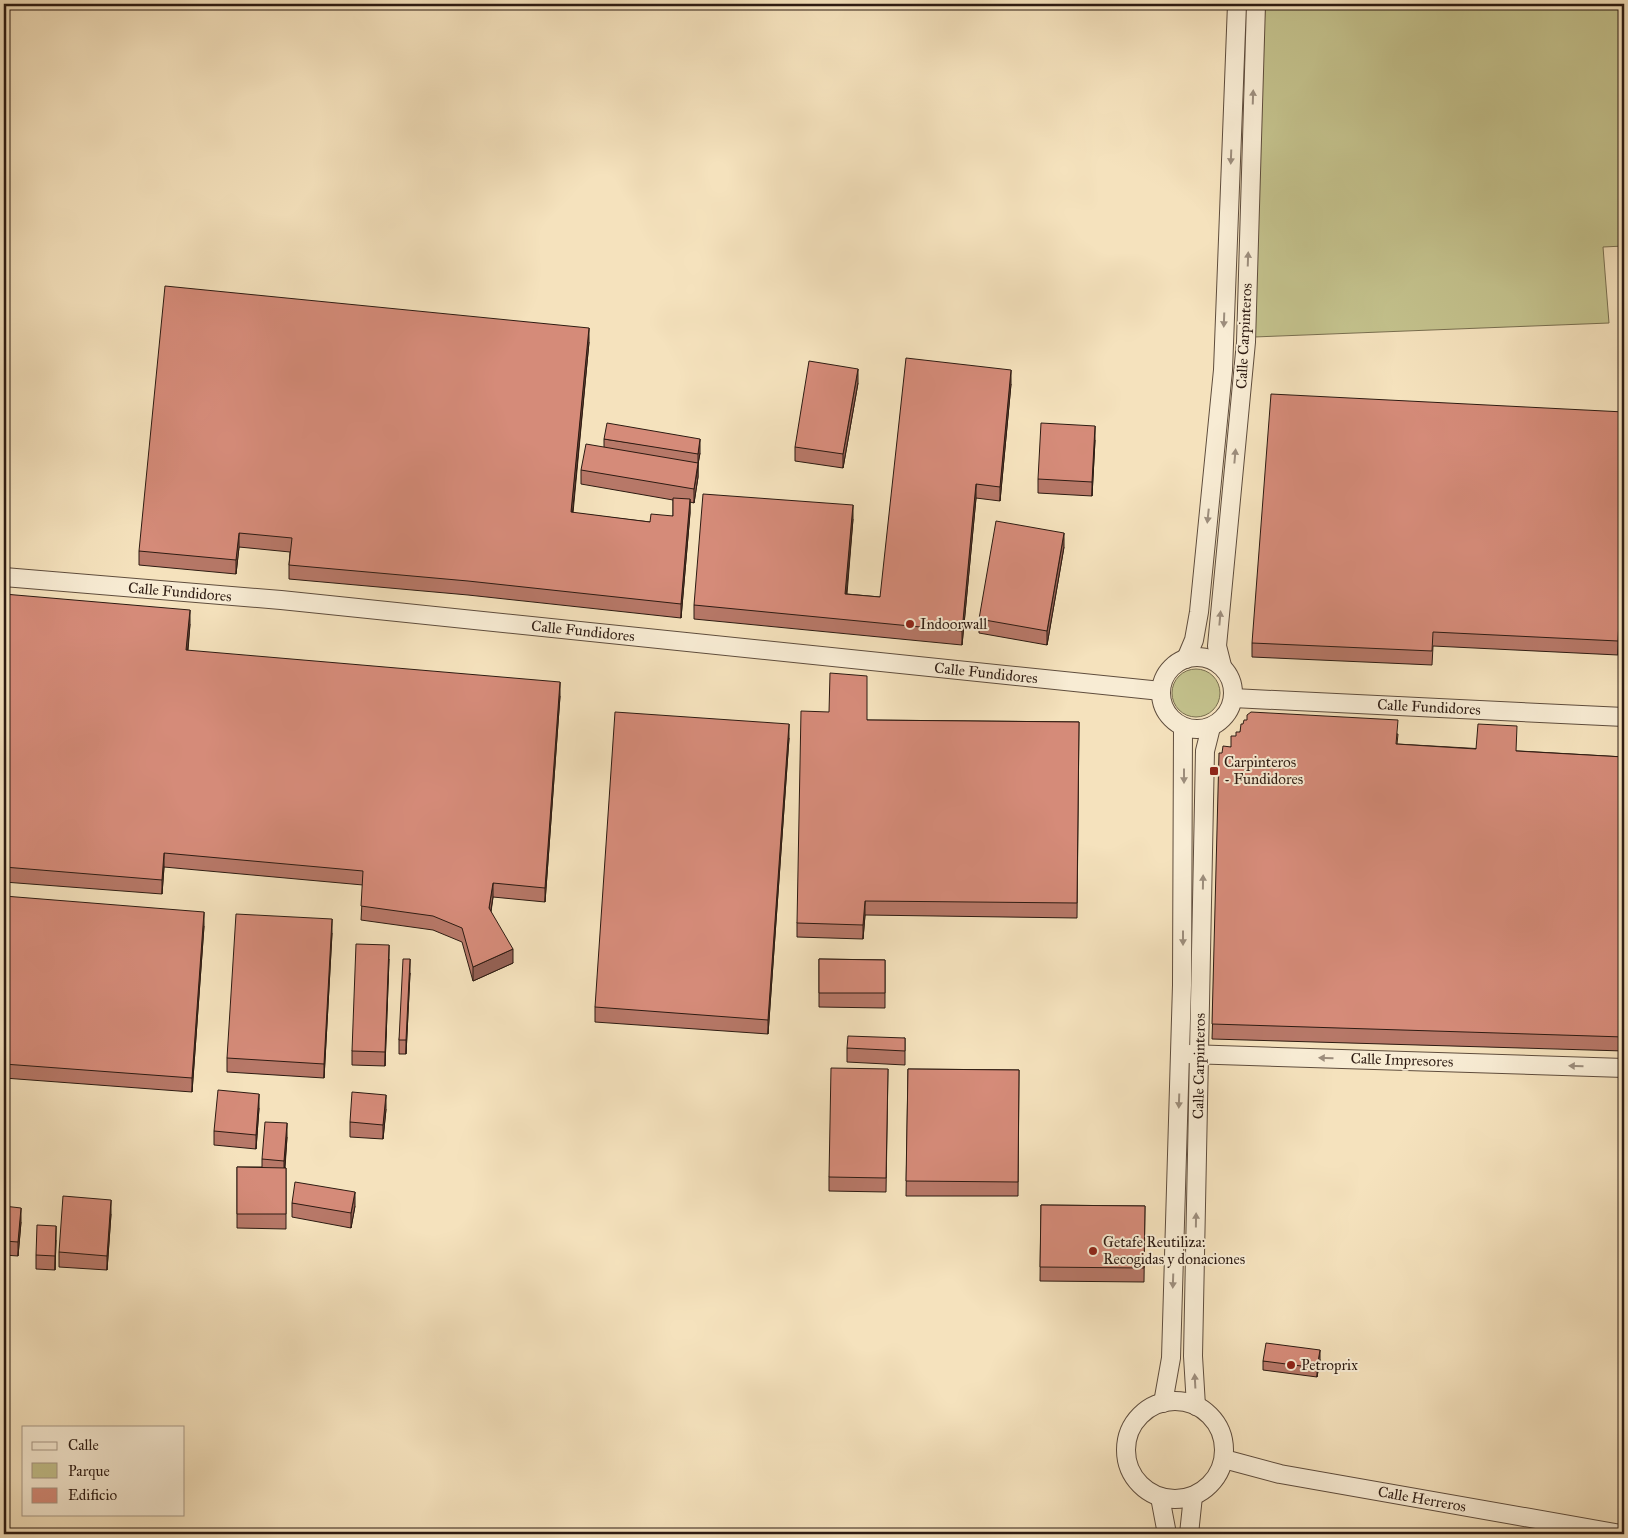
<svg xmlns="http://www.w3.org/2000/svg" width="1628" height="1538" font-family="'IM FELL Great Primer',serif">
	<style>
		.green { fill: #c3c18c; stroke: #786e4f }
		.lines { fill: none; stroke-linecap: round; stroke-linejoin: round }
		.minor-casing { stroke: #5f4d3d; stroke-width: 20 }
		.minor { stroke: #f8ecd4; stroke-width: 18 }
		.wall { fill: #b77868; stroke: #2d1b12 }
		.shaded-wall { fill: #956155; stroke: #2d1b12 }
		.building { fill: #d58b79; stroke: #2d1b12 }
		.oneway { fill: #9d8e7d }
		.poi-dot { fill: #8f2418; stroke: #f8ecd4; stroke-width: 2 }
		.labels { text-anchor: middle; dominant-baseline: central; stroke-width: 4; stroke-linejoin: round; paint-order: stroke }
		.street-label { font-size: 15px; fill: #2d1b12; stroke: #f8ecd4 }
		.poi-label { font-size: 15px; fill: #2d1b12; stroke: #f8ecd4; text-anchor: start }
	</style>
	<rect width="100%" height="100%" fill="#f5e2bd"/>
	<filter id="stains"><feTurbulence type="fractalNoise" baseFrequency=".004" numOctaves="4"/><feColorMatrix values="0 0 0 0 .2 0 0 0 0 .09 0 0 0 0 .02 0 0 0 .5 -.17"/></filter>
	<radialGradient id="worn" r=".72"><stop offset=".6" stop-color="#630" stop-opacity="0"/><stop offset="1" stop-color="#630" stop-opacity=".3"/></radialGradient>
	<g class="green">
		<path d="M1265,4h359v242l-21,1 6,76 -355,14z"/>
		<circle cx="1196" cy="693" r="24"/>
	</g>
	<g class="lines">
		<g class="minor-casing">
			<g id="minor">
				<path d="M4,577l277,23 880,91"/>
				<circle cx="1197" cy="693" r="36"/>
				<path d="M1186,659l8,-19 5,-28 24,-242 14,-366"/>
				<path d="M1222,666l-5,-20 29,-304 10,-338"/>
				<path d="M1233,698l391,19"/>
				<path d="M1188,1054l436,14"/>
				<circle cx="1175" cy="1450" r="49"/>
				<path d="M1163,1403l8,-45 11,-373 1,-258"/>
				<path d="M1196,1406l-3,-50 12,-605 6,-24"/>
				<path d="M1224,1459l56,15 341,60"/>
				<path d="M1160,1497l7,37"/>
				<path d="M1189,1534l4,-38"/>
			</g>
		</g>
		<use href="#minor" class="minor"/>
	</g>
	<g class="wall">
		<path d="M1624,329v28h-1z"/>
		<path d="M589,342l-16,171 77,9 23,-6v-16l-92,-16v-14l23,-23v-8l96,14 -2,11v13l-4,26 -4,-1v11l-9,105 -213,-23 -179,-16v-14l1,-13 -51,-5 -3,27 -97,-9v-14z"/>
		<path d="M858,383l-15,85 -48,-7v-14z"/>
		<path d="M1011,384l-11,117 -24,-3 -14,147 -268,-26v-14l159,-86 -6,75 33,3z"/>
		<path d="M1624,412v117l-6,126 -185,-9 -1,19 -180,-8v-14z"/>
		<path d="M1095,440l-3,56 -54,-3v-14z"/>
		<path d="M1064,547l-17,98 -68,-12v-14z"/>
		<path d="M4,594l186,30 -2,27 372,45 -15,206 -52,-5 -2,15 22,51 -40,18 -11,-39 -29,-12 -72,-10 2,-35 -199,-18 -2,27 -158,-12z"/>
		<path d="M867,720l212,2 -2,196 -212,-3 -2,24 -66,-2v-14z"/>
		<path d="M1247,720l151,14 -1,10 227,13v294l-412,-12 10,-286 9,-6 5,-11 4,-4 3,-8z"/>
		<path d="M789,738l-21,296 -173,-12v-15z"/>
		<path d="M4,896l200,30 -12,166 -188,-14z"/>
		<path d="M332,933l-8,145 -97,-6v-14z"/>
		<path d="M389,959l-4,107 -33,-1v-14z"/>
		<path d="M819,959l66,1v48l-66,-1z"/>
		<path d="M410,973l-4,81h-7v-14z"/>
		<path d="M905,1038v27l-58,-3v-14z"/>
		<path d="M888,1069l-2,123 -57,-1v-14z"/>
		<path d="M908,1069l111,1 -1,126h-112z"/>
		<path d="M259,1108l-3,41 -42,-4v-14z"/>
		<path d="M386,1109l-3,30 -33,-2v-15z"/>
		<path d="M287,1137l-2,31h1v61l-49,-1v-61h25v-8z"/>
		<path d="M292,1203l63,3 -4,22 -59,-11z"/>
		<path d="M1041,1205l104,1 -1,76 -104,-1z"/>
		<path d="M111,1214l-4,56 -48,-3v-15z"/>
		<path d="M4,1215l17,7 -3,34 -14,-1z"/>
		<path d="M56,1240l-1,30 -19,-1v-14z"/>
		<path d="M1320,1359l-3,18 -54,-7v-9z"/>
	</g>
	<g class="shaded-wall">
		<path d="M589,328v14l-18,185v-15z"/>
		<path d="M858,369v14l-15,85v-14z"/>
		<path d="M1011,370v14l-11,117v-14z"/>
		<path d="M1095,426v14l-3,56v-14z"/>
		<path d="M700,439v14l-2,11v13l-4,26v-14l4,-22v-13z"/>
		<path d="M976,484v14l-14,147v-14z"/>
		<path d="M690,499v14l-9,105v-14z"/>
		<path d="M853,505v14l-8,89v-14z"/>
		<path d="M1624,515v14l-6,126v-14z"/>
		<path d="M239,533v14l-3,27v-14z"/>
		<path d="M1064,533v14l-17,98v-14z"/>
		<path d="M190,610v14l-4,41v-15z"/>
		<path d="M560,682v14l-15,206v-14z"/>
		<path d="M789,724v14l-21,296v-14z"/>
		<path d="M164,853v14l-2,27v-14z"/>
		<path d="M493,883v14l-4,25v-14z"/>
		<path d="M865,901v14l-2,24v-14z"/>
		<path d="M204,912v14l-12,166v-14z"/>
		<path d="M332,919v14l-8,145v-14z"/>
		<path d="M389,945v14l-4,107v-14z"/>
		<path d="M513,949v14l-40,18v-14z"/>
		<path d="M410,959v14l-4,81v-14z"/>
		<path d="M259,1094v14l-3,41v-14z"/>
		<path d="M386,1095v14l-3,30v-14z"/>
		<path d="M287,1123v14l-3,38v-14z"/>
		<path d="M355,1192v14l-4,22v-15z"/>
		<path d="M111,1200v14l-4,56v-14z"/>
		<path d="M21,1208v14l-3,34v-14z"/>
		<path d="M56,1226v14l-1,30v-14z"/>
		<path d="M1320,1350v9l-3,18v-9z"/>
	</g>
	<g class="building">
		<path d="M165,286l424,42 -18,184 79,10 1,-8 22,2v-18l17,1 -9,105 -213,-23 -179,-16 3,-27 -53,-5 -3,27 -97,-9z"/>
		<path d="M906,358l105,12 -11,117 -24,-3 -14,147 -268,-26 9,-111 150,11 -8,89 35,3z"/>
		<path d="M809,361l49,8 -15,85 -48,-7z"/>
		<path d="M1271,394l353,18v103l-6,126 -185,-9 -1,19 -180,-8z"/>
		<path d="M607,423l93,16 -2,15 -94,-15z"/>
		<path d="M1041,423l54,3 -3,56 -54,-3z"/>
		<path d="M586,444l112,19 -4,26 -113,-19z"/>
		<path d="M996,521l68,12 -17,98 -68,-12z"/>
		<path d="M4,594l186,16 -4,40 374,32 -15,206 -52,-5 -4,25 24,41 -40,18 -11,-39 -29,-12 -72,-10 2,-35 -199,-18 -2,27 -158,-13z"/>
		<path d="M830,673l37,3v44l212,2 -2,181 -212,-2 -2,24 -66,-2 4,-212 28,1z"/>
		<path d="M615,712l174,12 -21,296 -173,-13z"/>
		<path d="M1251,712l147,8 -2,24 80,5 2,-25 39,2 -1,25 108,6v280l-412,-13 7,-271h3l1,-7 8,1v-11h5v-4h4l1,-8h2l1,-4h3v-5z"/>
		<path d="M4,896l200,16 -12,166 -188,-14z"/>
		<path d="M236,914l96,5 -8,145 -97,-6z"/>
		<path d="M356,944l33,1 -4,107 -33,-1z"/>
		<path d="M403,959h7l-4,81h-7z"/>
		<path d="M819,959l66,1v33h-66z"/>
		<path d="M848,1036l57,2v13l-58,-3z"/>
		<path d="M831,1068l57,1 -2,109 -57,-1z"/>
		<path d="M908,1069l111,1 -1,112 -112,-1z"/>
		<path d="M218,1090l41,4 -3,41 -42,-4z"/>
		<path d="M352,1092l34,3 -3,30 -33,-3z"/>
		<path d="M265,1122l22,1 -3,38 -22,-2z"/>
		<path d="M237,1167l49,1v46h-49z"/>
		<path d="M295,1182l60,10 -4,21 -59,-10z"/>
		<path d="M63,1196l48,4 -4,56 -48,-4z"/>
		<path d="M1041,1205l104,1 -1,62 -104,-1z"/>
		<path d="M4,1206l17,2 -3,34 -14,-1z"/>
		<path d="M37,1225l19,1 -1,30 -19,-1z"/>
		<path d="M1266,1343l54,7 -3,18 -54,-7z"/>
	</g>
	<defs><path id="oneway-solid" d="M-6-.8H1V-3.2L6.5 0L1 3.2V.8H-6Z" transform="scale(1.25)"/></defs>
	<g class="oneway">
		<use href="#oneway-solid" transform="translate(1253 97) rotate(-88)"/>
		<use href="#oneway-solid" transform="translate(1231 157) rotate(92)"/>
		<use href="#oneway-solid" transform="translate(1248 259) rotate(-88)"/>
		<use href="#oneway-solid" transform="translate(1224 320) rotate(92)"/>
		<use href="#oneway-solid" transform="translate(1235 456) rotate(-85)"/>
		<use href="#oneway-solid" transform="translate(1208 516) rotate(96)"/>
		<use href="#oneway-solid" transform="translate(1220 618) rotate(-85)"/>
		<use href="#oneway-solid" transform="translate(1184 776) rotate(90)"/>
		<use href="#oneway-solid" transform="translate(1203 882) rotate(-89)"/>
		<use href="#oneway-solid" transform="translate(1183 938) rotate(90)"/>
		<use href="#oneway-solid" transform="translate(1326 1058) rotate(-178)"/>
		<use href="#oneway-solid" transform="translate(1576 1066) rotate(-178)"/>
		<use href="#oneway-solid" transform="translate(1179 1101) rotate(92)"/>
		<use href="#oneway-solid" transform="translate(1196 1220) rotate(-89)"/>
		<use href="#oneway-solid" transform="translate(1173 1281) rotate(92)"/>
		<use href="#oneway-solid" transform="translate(1195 1381) rotate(-93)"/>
	</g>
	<g class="poi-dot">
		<circle cx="910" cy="624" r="5"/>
		<rect x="1209" y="766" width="10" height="10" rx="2.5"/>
		<circle cx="1093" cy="1251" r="5"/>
		<circle cx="1291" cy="1365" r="5"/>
	</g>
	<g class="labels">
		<g class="street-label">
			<text transform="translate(1244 336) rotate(-87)">Calle Carpinteros</text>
			<text transform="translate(180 592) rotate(5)">Calle Fundidores</text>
			<text transform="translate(583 631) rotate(6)">Calle Fundidores</text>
			<text transform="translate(986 673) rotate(6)">Calle Fundidores</text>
			<text transform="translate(1429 707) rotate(3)">Calle Fundidores</text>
			<text transform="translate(1402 1060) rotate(2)">Calle Impresores</text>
			<text transform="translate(1199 1066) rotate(-89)">Calle Carpinteros</text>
			<text transform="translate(1422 1499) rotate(10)">Calle Herreros</text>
		</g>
		<g class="poi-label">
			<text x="920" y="624">Indoorwall</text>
			<text x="1224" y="762">Carpinteros<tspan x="1224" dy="17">- Fundidores</tspan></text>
			<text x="1103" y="1242">Getafe Reutiliza:<tspan x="1103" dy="17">Recogidas y donaciones</tspan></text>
			<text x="1301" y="1365">Petroprix</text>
		</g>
	</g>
	<rect width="1628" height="1538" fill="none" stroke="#f5e2bd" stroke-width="20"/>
	<rect x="5" y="5" width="1618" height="1528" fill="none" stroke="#2d1b12" stroke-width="2.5"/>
	<rect x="10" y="10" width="1608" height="1518" fill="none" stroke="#2d1b12"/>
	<rect x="22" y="1426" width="162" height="90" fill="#f8ecd4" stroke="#a79886"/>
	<rect x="32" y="1442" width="25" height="8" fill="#f8ecd4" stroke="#a79886"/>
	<text x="68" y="1450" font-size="15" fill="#2d1b12">Calle</text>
	<rect x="32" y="1463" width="25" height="15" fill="#c3c18c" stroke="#a79886"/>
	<text x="68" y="1476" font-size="15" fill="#2d1b12">Parque</text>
	<rect x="32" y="1488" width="25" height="15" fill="#d58b79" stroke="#a79886"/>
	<text x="68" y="1500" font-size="15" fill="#2d1b12">Edificio</text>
	<rect width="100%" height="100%" filter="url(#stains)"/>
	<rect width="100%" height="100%" fill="url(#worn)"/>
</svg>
